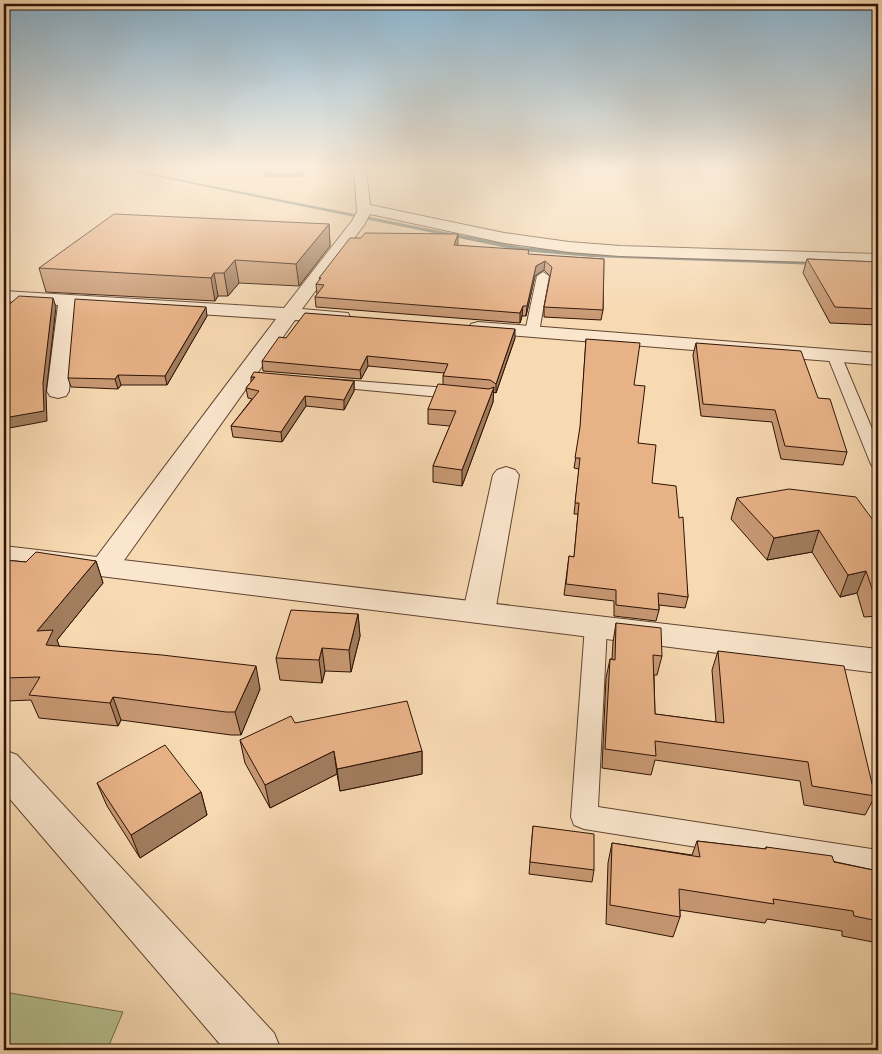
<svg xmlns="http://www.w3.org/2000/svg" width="882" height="1054" font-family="'IM FELL Double Pica',serif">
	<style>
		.green { fill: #b7c090; stroke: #726a4a }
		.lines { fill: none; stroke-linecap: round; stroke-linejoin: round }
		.stream { fill: #71776d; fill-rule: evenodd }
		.service-casing { stroke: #604430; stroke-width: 2 }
		.minor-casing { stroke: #604430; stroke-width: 2 }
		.tertiary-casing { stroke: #604430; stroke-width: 2 }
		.service { fill: #fae6cd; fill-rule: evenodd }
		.minor { fill: #fae6cd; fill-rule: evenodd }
		.tertiary { fill: #fae6cd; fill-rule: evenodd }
		.wall { fill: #c89974; stroke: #2d1305 }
		.shaded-wall { fill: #a27d5e; stroke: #2d1305 }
		.building { fill: #e8b287; stroke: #2d1305 }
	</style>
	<rect width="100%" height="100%" fill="#f7d9b2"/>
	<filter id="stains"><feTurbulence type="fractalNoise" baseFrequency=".004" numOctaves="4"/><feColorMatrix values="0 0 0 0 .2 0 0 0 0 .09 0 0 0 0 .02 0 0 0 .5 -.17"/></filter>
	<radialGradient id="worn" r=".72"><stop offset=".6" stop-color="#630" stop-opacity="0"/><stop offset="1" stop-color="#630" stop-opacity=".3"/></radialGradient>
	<path class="green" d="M4,992l119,20 -16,38h-103z"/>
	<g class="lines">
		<path class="stream" d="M119,169h7l396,78 70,6 227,8 3,2 -3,2 -227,-8 -70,-6z"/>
		<g class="service-casing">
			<g id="service">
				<path d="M543,272l6,4 -10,56 -7,4 -7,-4 12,-56z"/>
				<path d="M834,351l7,4 37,88v24l-6,-1 -2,-4 -43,-107z"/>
				<path d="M329,379l132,10 5,2 3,3 -3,3 -5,2 -137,-13 -2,-3 2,-3z"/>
				<path d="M596,618l8,3 3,5 -9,181 280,43v26l-294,-47 -10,-4 -3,-8 14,-191 3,-5z"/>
			</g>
		</g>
		<g class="minor-casing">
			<g id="minor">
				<path d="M354,169h12l4,36 134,28 65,9 51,4 258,8v10l-258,-8 -51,-4 -65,-9 -134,-29 -6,11 -62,84 46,4 2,4 -2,4 -7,2 -46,-3 -180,253 -10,2 -10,-2 -5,-7 5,-7 181,-240 -200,-13 -7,85 -3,5 -8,2 -8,-2 -3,-5 11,-86 -54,-4v-10l280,17 68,-87 5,-9z"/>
				<path d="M478,322l400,31v12l-407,-33 -3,-4 3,-4z"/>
				<path d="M506,467l9,3 4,5 -24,137 -5,8 -11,3 -11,-3 -5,-8 30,-137 4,-5z"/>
				<path d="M4,750l13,5 257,278 7,17h-56l-221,-258z"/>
			</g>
		</g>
		<g class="tertiary-casing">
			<path id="tertiary" d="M4,546l874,103v24l-874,-109z"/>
		</g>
		<use href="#service" class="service"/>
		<use href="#minor" class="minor"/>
		<use href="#tertiary" class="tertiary"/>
	</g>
	<g class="wall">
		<path d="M264,169h40l-2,7h-37z"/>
		<path d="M329,224l1,22 -31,40 -60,-3 -11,13h-10l-3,5 -169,-9 -7,-24z"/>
		<path d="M458,243l-1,2 72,10 75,4 -1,51 -2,10 -57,-3v-10l6,-31 -6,-6 -9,6 -9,40h-4l-2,7 -204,-16 -1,-10 2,-3 -1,-10 4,-4 -1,-2z"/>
		<path d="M807,259l71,3v63l-48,-2 -27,-50z"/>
		<path d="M207,316l-40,69h-46l-3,4 -47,-2 -3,-9z"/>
		<path d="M286,338h229l-19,55 -3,-1v10l-31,84 -29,-4v-16l17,-40 -22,-2v-15l15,-24v-9l1,-3 -76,-7 -7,13 -98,-8 -1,-10z"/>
		<path d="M586,339l48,46 4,58 14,40 27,35 9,79 -3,11 -26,-3v5l-3,11 -42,-5v-15l-50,-6 5,-39 5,1 4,-43h-4l5,-45 -5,-1 6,-36z"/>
		<path d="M696,343l122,55 29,54 -4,13 -62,-6 -9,-37 -71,-6 -8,-61z"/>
		<path d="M251,377l103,4v10l-10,19 -38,-4 -24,36 -49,-5 -2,-11 21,-27 -4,-1 -2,-10 5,-6z"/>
		<path d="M737,498l141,29v89l-14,1 -7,-24 -17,4 -28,-45 -45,8 -36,-41z"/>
		<path d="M4,560l22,2 70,-1 7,22 -46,57 2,6 201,43 -19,46h-10l-110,-15 -3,6 -79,-8 -8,-18 -24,1 -3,-8z"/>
		<path d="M358,614l2,22 -9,36 -26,-1 -3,12 -42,-3 -4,-22z"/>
		<path d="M616,623l46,33 -5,19h-3l1,39 61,8 -4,-52 6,-19 157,145 -10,19 -61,-10 -4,-24 -145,-21 -4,15 -49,-7 4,-90 4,-19h2l1,-17z"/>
		<path d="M295,723l127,28v23l-82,17 -3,-17 -67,34 -25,-45 -5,-23z"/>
		<path d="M97,783l104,9 6,23 -67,43 -33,-52z"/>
		<path d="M533,826l61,44 -2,12 -63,-8z"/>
		<path d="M697,841l68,8 1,-2 112,24v72l-36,-7v-5l-75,-12 -2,4 -85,-13v7l-7,20 -67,-13 2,-61 4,-20 80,12z"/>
	</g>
	<g class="shaded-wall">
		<path d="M329,224l1,22 -31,40 -3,-22z"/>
		<path d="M458,234v9l-4,11v-9z"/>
		<path d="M235,260l4,23 -11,13 -4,-23z"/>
		<path d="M545,261l-1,9 -9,6 -9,40 1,-10 9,-40z"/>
		<path d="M214,273l4,23 -3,5 -4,-23z"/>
		<path d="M53,298l3,9 -10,86 1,28 -43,8v-11z"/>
		<path d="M523,306l-1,10 -2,7v-10z"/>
		<path d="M206,307l1,9 -40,69 -2,-9z"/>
		<path d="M515,329v9l-19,55v-9z"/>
		<path d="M367,356l1,10 -7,13 -1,-9z"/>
		<path d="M118,375l3,10 -3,4 -3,-10z"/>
		<path d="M354,381v10l-10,19v-10z"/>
		<path d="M494,387l-1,15 -31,84v-16z"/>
		<path d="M305,396l1,10 -24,36 -1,-10z"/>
		<path d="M819,530l-7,22 -45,8 7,-22z"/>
		<path d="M96,561l7,22 -46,57 5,13 -6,14 -19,-36z"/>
		<path d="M866,571l-9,22 -17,4 8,-22z"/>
		<path d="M358,614l2,22 -9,36 -2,-22z"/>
		<path d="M322,648l3,23 -3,12 -3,-23z"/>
		<path d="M256,666l4,23 -19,46 -6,-23z"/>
		<path d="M113,697l8,23 -3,6 -8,-23z"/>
		<path d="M334,751l3,23 -67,34 -5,-23z"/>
		<path d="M422,751v23l-82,17 -3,-22z"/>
		<path d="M201,792l6,23 -67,43 -9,-23z"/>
	</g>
	<g class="building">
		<path d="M114,214l215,10 -33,40 -61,-4 -11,13h-10l-3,5 -172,-10z"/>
		<path d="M365,233l93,1 -4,11 75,5 -1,4 76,5 -1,51 -59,-3 8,-40 -7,-6 -9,5 -9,40h-4l-3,7 -205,-16 9,-12 -8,-1 5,-6h-2l31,-40h11z"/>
		<path d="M807,259l71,3v47l-43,-2z"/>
		<path d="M19,296l34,2 -10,85 1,28 -40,7v-109z"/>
		<path d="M75,299l131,8 -41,69 -47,-1 -3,4 -47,-1z"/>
		<path d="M305,313l210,16 -19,55 -6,-4 -47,-4 5,-12 -81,-8 -7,14 -98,-9 17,-24 7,1z"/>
		<path d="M586,339l54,4 -6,42 11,1 -7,57 18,2 -4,38 24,3 3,32 4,-1 5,80 -30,-4 1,17 -43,-5v-15l-50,-6 3,-28 5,1 5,-54h-4l5,-45h-5l5,-31z"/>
		<path d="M696,343l105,8 17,47 12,1 17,53 -62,-6 -10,-36 -72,-6z"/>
		<path d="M254,372l100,9 -10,19 -39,-4 -24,36 -50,-6 28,-35 -13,-3 9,-11h-4z"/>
		<path d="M438,384l51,5 5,-2 -32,83 -29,-4 23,-55 -28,-2z"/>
		<path d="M789,489l67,8 22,30v67h-4l-8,-23 -18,4 -29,-45 -45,8 -37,-40z"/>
		<path d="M36,552l60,9 -59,70 16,-1 -7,15 116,10 94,11 -21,46h-9l-113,-15 -3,6 -81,-8 11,-18 -36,1v-118l22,2z"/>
		<path d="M291,610l67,4 -9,36 -27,-2 -3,12 -43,-2z"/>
		<path d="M616,623l45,5 1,28 -9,-1 2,59 69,9 -6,-72 126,15 31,130 -63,-10 -4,-24 -153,-21 1,15 -51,-7 5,-90 5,1z"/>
		<path d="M407,701l15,50 -85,18 -3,-18 -69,34 -25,-45 51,-24 4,7z"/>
		<path d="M165,745l36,47 -70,43 -34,-52z"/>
		<path d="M533,826l61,8v36l-64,-8z"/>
		<path d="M697,841l69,8v-2l66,9 2,6 44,9v50l-24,-5 -1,-5 -80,-12 1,5 -95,-15 1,28 -70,-12 2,-62 88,14z"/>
	</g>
	<linearGradient id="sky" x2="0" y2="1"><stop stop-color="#8ab6d3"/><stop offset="0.53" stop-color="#fbeedc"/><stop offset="1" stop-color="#fbeedc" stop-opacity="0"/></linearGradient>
	<rect width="882" height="316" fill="url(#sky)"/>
	<rect width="882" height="1054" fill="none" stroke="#f7d9b2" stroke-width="20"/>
	<rect x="5" y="5" width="872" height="1044" fill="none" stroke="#2d1305" stroke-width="2.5"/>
	<rect x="10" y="10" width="862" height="1034" fill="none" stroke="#2d1305"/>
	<rect width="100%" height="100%" filter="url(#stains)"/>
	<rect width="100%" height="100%" fill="url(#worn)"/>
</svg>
